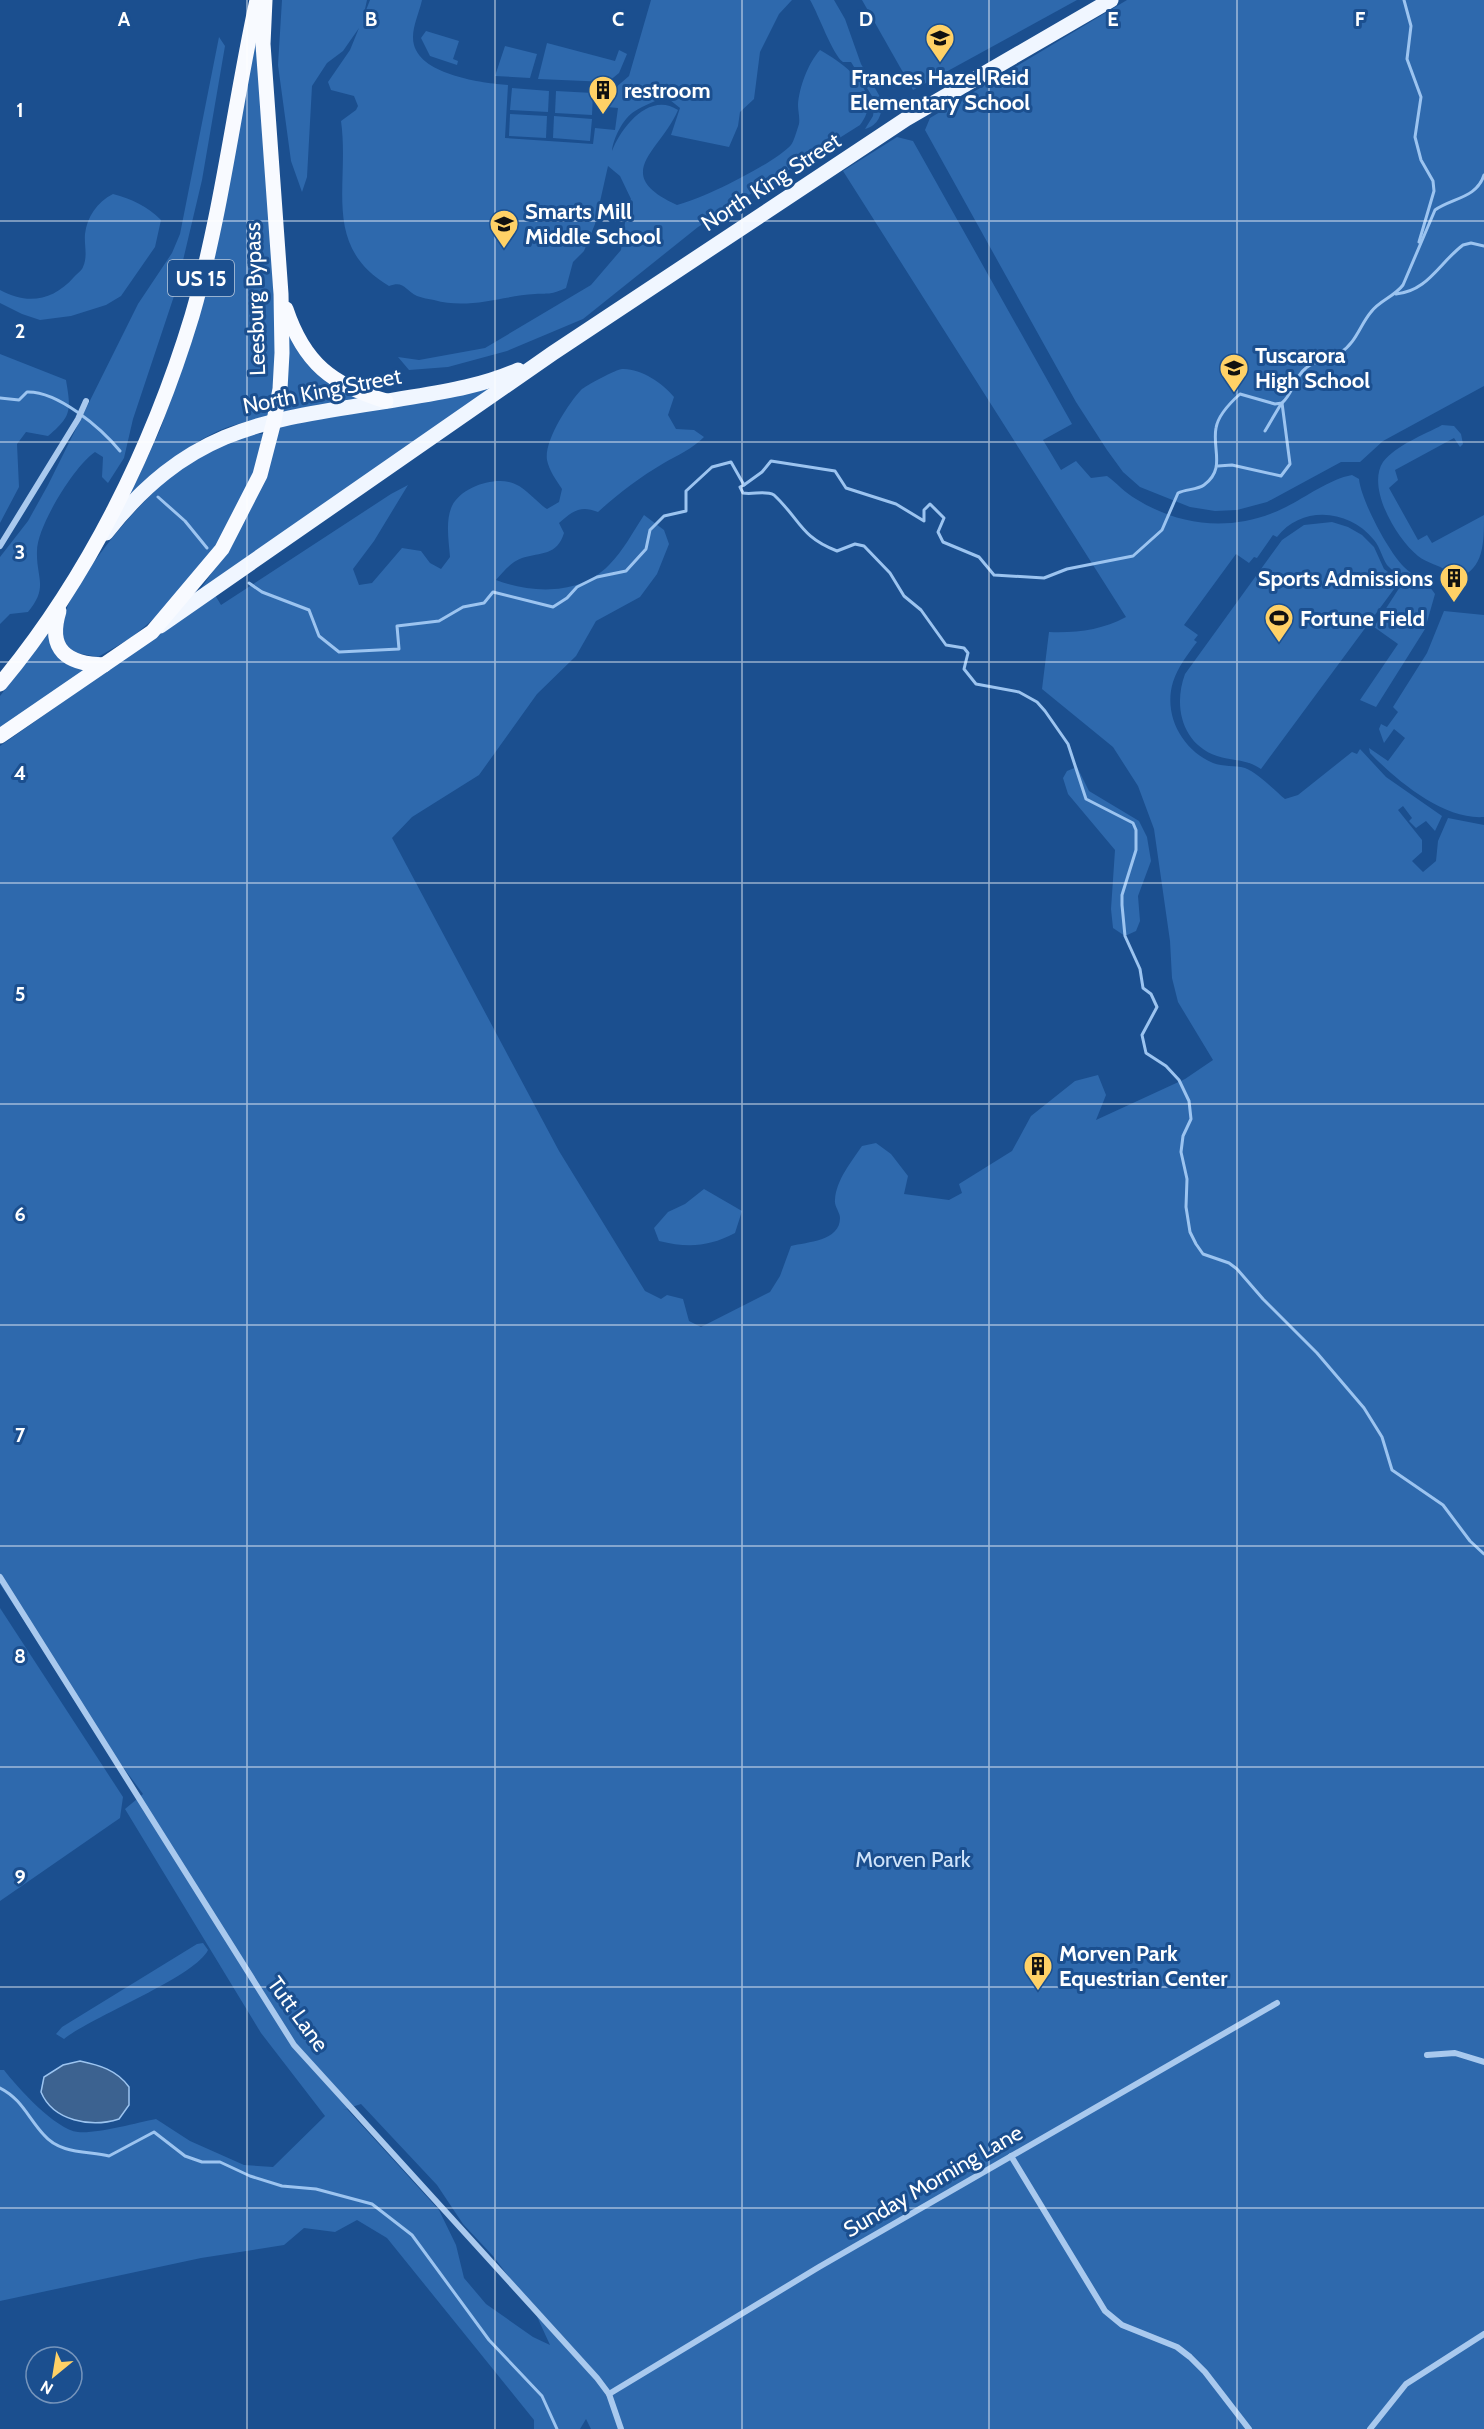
<svg xmlns="http://www.w3.org/2000/svg" width="1484" height="2429" font-family="Cabin,sans-serif">
	<style>
		.green { fill: #2e69ad; fill-rule: evenodd }
		.water { fill: #3c6290; stroke: #9cc4f0; stroke-width: 1.5 }
		.lines { fill: none; stroke-linecap: round; stroke-linejoin: round }
		.stream { stroke: #9cc4f0; stroke-width: 3 }
		.minor { stroke: #a9c9ee; stroke-width: 6 }
		.primary { stroke: #f0f6ff; stroke-width: 15 }
		.trunk { stroke: #f8faff; stroke-width: 15 }
		.grid { fill: none; stroke: #fff; stroke-width: 1.5; stroke-opacity: 0.55 }
		.labels { text-anchor: middle; dominant-baseline: central; stroke-width: 6; stroke-linejoin: round; paint-order: stroke }
		.shield { fill: #1b4f8f; stroke: #bbcadd; stroke-width: 1.5 }
		.shield-label { font-size: 21px; font-weight: bold; fill: #fff }
		.poi-label { font-size: 22px; font-weight: bold; fill: #fff; stroke: #1b4f8f; text-anchor: start }
		.street-label { font-size: 22px; fill: #fff; stroke: #1b4f8f }
		.park-label { font-size: 22px; fill: #cfe3fa; stroke: #1b4f8f }
		.grid-label { font-size: 20px; text-anchor: middle; font-weight: bold; fill: #fff; stroke: #1b4f8f; stroke-width: 6; stroke-linejoin: round; paint-order: stroke }
	</style>
	<rect width="100%" height="100%" fill="#1b4f8f"/>
	<g class="green">
		<path d="M282,0h85l-4,18 7,-18h52c-3,14 -12,31 -8,45 8,30 68,38 94,40l-3,53 88,6 2,-16 20,2 3,-22 -22,-2 2,-15 16,-2 15,-13 22,-76h141l-13,14 -19,38 -6,47 -14,13 -2,14 -9,21 -58,-12 9,-27 -15,-12c-10,6 -21,9 -30,15 -12,7 -22,28 -23,40 9,-24 38,-60 66,-41 -17,41 -69,64 -1,95 24,-5 98,-42 114,-60 3,-4 6,-15 8,-21 1,-6 -1,-13 -1,-19 1,-17 10,-42 22,-55 26,15 65,43 40,75l-162,102 -115,92 -76,32 -59,16 -39,3 -11,-13 21,3 66,-12 106,-63 30,-35 6,-41 4,-10 -11,-23 -12,-10 -13,58 -11,27 -11,11 -7,26c-16,7 -15,5 -31,6 -34,2 -66,16 -101,6 -5,-1 -12,-2 -17,-4 -12,-6 -13,-16 -28,-10 -68,-40 -39,-101 -48,-165l15,-11 2,-4 -4,-10 -23,-6 -3,-8 22,-32 9,-22 -16,23 -16,12 -15,23 -5,91 -5,15 -11,-31 -13,-96z"/>
		<path d="M810,0h24l11,19 16,45 22,38c-2,13 -4,23 -18,27l8,-13 2,-15 -24,-39h-8c-11,-8 -24,-47 -33,-62z"/>
		<path d="M862,0h215l-164,90z"/>
		<path d="M1127,0h357v386l-101,55 -23,21h-19l-74,40 -30,8 -22,1 -25,-4 -50,-20 -17,-15 -16,-22 -31,-48 -151,-272 5,-12z"/>
		<path d="M260,3l15,326v41l-6,46c-17,5 -37,8 -53,16 -32,15 -59,40 -86,63l30,-65 29,-82z"/>
		<path d="M426,31l33,10 -6,18 5,2 -1,4 -27,-9 -9,-18z"/>
		<path d="M219,37l6,9 -23,134 -26,110 -43,129 -9,39 -16,25 -6,-6 1,-20 -8,-5c-20,13 -58,74 -58,99 -1,27 12,36 -9,61l-18,2 -10,10v-67l28,-36 20,-36 90,-181 34,-51 8,-19z"/>
		<path d="M547,43l68,18 4,-11 8,4 -8,19 -11,9 -70,-3z"/>
		<path d="M505,46l32,8 -7,24 -35,-2z"/>
		<path d="M512,88l37,3 -1,21 -38,-2z"/>
		<path d="M556,91l37,2 -1,22 -37,-2z"/>
		<path d="M510,114l37,2 -1,22 -37,-2z"/>
		<path d="M554,116l38,3 -2,22 -37,-3z"/>
		<path d="M897,137l16,4 159,283 -29,16 18,30 15,-9 15,17 16,-2c10,7 18,17 29,23 47,29 100,33 150,8 20,-10 44,-28 66,-32l7,4c2,21 29,72 45,88 10,10 23,14 31,27l-10,35 -49,78 -16,-7 38,-56 -24,-17 31,-48c-5,-4 -14,-9 -18,-14 -5,-8 -7,-18 -13,-25 -25,-31 -72,-35 -97,-3l-4,-2 -16,23 -3,-1 -5,6 -13,-9 -52,71 14,10 -4,5 3,2c-10,13 -19,25 -24,40 -10,33 9,68 40,81 10,4 22,2 32,5 13,5 29,22 40,31l13,-4 54,-43 5,2 3,-5 26,28 56,39 -7,15 -9,-10 -10,7 -7,-7 3,-3 -9,-12 -5,4 24,30v12l-10,9 11,11 13,-11 2,-20 10,-23 36,7v1604h-893l-5,-10 -6,10h-46v-9l-147,-182 -30,-18 -22,12 -31,-4 -20,17 -83,13 -201,43v-231h4c13,17 52,60 74,62 18,2 58,-9 78,-13l34,22 54,24 29,2 52,-51 -64,-83 -136,-224 18,-15 -43,-58 -100,-152v-838l215,-151 6,10 170,-111 17,-9 -34,56 -21,28 6,16 13,-2 30,-35 19,3 9,12 11,6 9,-12c-1,-15 -5,-36 2,-51 9,-18 38,-28 57,-24 15,3 26,19 38,27l12,-7 3,-13c-6,-9 -13,-19 -15,-29 -3,-19 21,-56 34,-70 4,-4 36,-21 41,-21 18,-1 41,14 52,28l-6,18 8,14 18,1 10,7c-12,12 -26,18 -40,26 -24,14 -46,31 -66,49 -18,-7 -25,-1 -39,11l5,10c-7,23 -23,19 -42,25 -11,4 -18,13 -26,22 37,14 84,15 113,-15 14,-14 24,-33 35,-50l20,15 5,14 -12,30 -17,23 -44,24 -20,35 -39,38 -58,81 -67,42 -20,21 167,313 86,140 16,8 6,-4 16,4 6,22 12,6 69,-35 10,-16 11,-30c16,-4 49,-5 49,-28 0,-6 -6,-12 -5,-18 1,-20 17,-39 27,-54l14,-3 15,11 17,22 -4,18 45,6 13,-7 -3,-9 53,-33 19,-35 44,-35 23,-6 8,20 -10,25 89,-41 28,-19 -35,-58 -6,-24 -2,-37 -16,-112 -16,-43 -25,-39 -71,-58 7,-57c28,1 53,-2 77,-15l-283,-446zM361,2104l76,81 26,39 30,32 41,54 16,35 -17,-8 -47,-33 -22,-26 -8,-33 -17,-35 -92,-101 -4,1z"/>
		<path d="M113,194c19,5 34,12 48,26l-6,27 -34,49 -15,9 -35,11 -31,4 -18,-6 -22,-11v-13c27,15 53,11 74,-13 3,-3 8,-7 9,-10 5,-11 1,-22 2,-33 2,-17 12,-32 28,-40z"/>
		<path d="M285,326c15,41 43,58 80,75l-84,15z"/>
		<path d="M0,354l66,26c5,30 6,36 -18,56l-22,-4 -9,12 2,43 -19,36z"/>
		<path d="M510,379l-310,211 17,-25 61,-140z"/>
		<path d="M1442,425l12,1 7,8 2,10 -3,3 -6,-9 -59,32 3,10 -9,8 29,52 9,-5 5,8 52,-28c0,28 0,54 -26,63 -6,-2 -6,-4 -11,-7 -8,-6 -20,-8 -29,-15 -21,-17 -52,-68 -35,-94 13,-17 41,-27 59,-37z"/>
		<path d="M251,433l12,1 -7,33 -41,82 -52,62 -32,27 -33,19 -27,-5c-3,-6 -10,-14 -10,-20 -1,-40 81,-134 113,-158 22,-18 50,-29 77,-41z"/>
		<path d="M1332,522l16,5 14,8 12,12 10,22 16,12 -139,188c-17,-11 -26,-7 -44,-13 -35,-12 -44,-50 -32,-82l97,-134 22,-15z"/>
		<path d="M1444,611l40,4v202c-40,3 -87,-36 -114,-64l-1,-5 19,13 17,-23 -11,-9 -10,14 -5,-14 2,-5 6,3 11,-15 -5,-5 34,-54z"/>
		<path d="M48,634l19,30 19,6 -86,59v-33z"/>
		<path d="M1077,767l12,24 50,30 8,16 4,24 -13,35 2,25 -4,10 -11,5 -12,-8 -2,-19 4,-59 -47,-56 -5,-16 4,-7z"/>
		<path d="M704,1189l38,22 -7,22c-27,14 -47,15 -76,8l-5,-13 14,-16 17,-8z"/>
		<path d="M0,1608l123,189 -3,21 -120,83z"/>
		<path d="M203,1943l5,7c-13,27 -115,66 -144,89l-8,-5 6,-7 135,-83z"/>
	</g>
	<path class="water" d="M80,2061c19,4 37,9 49,26v18l-10,14c-28,9 -66,2 -78,-27l3,-15 19,-12z"/>
	<g class="lines">
		<g class="stream">
			<path d="M1404,0l7,26 -4,33 14,38 -6,40 6,23 12,21 1,10 -15,51"/>
			<path d="M1396,294c32,-3 43,-31 67,-49l8,-2 13,3"/>
			<path d="M0,398l19,2 8,-8c31,-1 74,36 93,59"/>
			<path d="M1265,431l16,-27"/>
			<path d="M1218,466l14,-1 49,11 9,-12 -8,-61"/>
			<path d="M744,485l-4,2 3,6c10,2 22,-3 31,2 26,24 26,42 63,56l18,-7 9,2 26,27 14,23 17,14 25,35 18,3 4,5 -4,16 12,15 43,8 18,10 8,9 23,33 18,55 47,24 3,7v20l-14,45v10l3,31 15,33 3,19 8,6 6,13 -15,28 4,18 20,13 13,14 10,21 2,18 -8,17 -2,16 6,27 -1,28 4,25 6,12 7,10 26,9 8,6 26,30 54,54 47,55 18,29 10,33 51,35 27,36 14,13"/>
			<path d="M158,497l27,24 22,27"/>
			<path d="M249,583l13,9 47,18 10,26 20,16 60,-3 -2,-23 42,-5 24,-14 21,-4 9,-11 60,15 14,-9 10,-11 20,-10 29,-6 20,-22 4,-19 14,-14 22,-5v-20l26,-24 19,-5 13,23 18,-13 9,-11 64,10 11,17 50,16 28,17v-11l6,-6 14,14 -6,14 5,10 36,15 15,18 50,3 23,-9 66,-13 29,-26 16,-37c8,-4 19,-3 26,-8 22,-16 8,-36 12,-57 2,-12 15,-26 24,-34l35,10 7,-1c11,-9 12,-26 24,-35 10,-9 24,-8 34,-15 16,-10 20,-28 31,-41 9,-12 23,-15 32,-27l32,-75c17,-12 42,-12 49,-35"/>
			<path d="M0,2088c22,11 28,30 44,47 16,19 43,16 65,21l45,-24 31,24 17,6h18l30,14 32,10 34,3 56,15 40,31 77,105 53,56 15,33"/>
		</g>
		<g class="minor">
			<path d="M0,546l78,-127 8,-18"/>
			<path d="M0,1577l294,468 303,333 12,16 12,35"/>
			<path d="M1427,2055l28,-2 29,9"/>
			<path d="M1011,2156l94,155 17,14 55,22 13,10 15,15 44,57"/>
			<path d="M609,2394l210,-127 458,-264"/>
			<path d="M1370,2429l36,-45 78,-50"/>
		</g>
		<g class="primary">
			<path d="M106,533c91,-115 172,-113 306,-136 37,-6 72,-12 106,-27"/>
			<path d="M160,626l393,-273 353,-234 205,-119"/>
		</g>
		<g class="trunk">
			<path d="M286,309c18,54 46,76 100,92"/>
			<path d="M59,611c-12,39 8,53 45,54"/>
			<path d="M0,684c88,-106 152,-236 192,-368 30,-103 42,-211 65,-316"/>
			<path d="M0,736l152,-104 70,-83 38,-74 14,-54 6,-32 2,-36 -1,-59 -18,-250 2,-44"/>
		</g>
	</g>
	<path class="grid" d="M247,0v2429M495,0v2429M742,0v2429M989,0v2429M1237,0v2429M0,221h1484M0,442h1484M0,662h1484M0,883h1484M0,1104h1484M0,1325h1484M0,1546h1484M0,1767h1484M0,1987h1484M0,2208h1484"/>
	<defs>
		<g id="school-pin" transform="scale(1.5)"><path d="M0 17L-7.5 6A9.5 9.5 0 1 1 7.5 6Z" fill="#ffd166" stroke="#1b4f8f"/><path d="M0-5L7-2L0 1L-7-2ZM-4 1L0 2.5L4 1V4Q0 6-4 4Z" fill="#111"/></g>
		<g id="building-pin" transform="scale(1.5)"><path d="M0 17L-7.5 6A9.5 9.5 0 1 1 7.5 6Z" fill="#ffd166" stroke="#1b4f8f"/><path d="M-4-6H4V6H1V3H-1V6H-4ZM-2.5-4.3h1.7v1.8h-1.7ZM.8-4.3h1.7v1.8H.8ZM-2.5-1h1.7V.8h-1.7ZM.8-1h1.7V.8H.8Z" fill="#111"/></g>
		<g id="stadium-pin" transform="scale(1.5)"><path d="M0 17L-7.5 6A9.5 9.5 0 1 1 7.5 6Z" fill="#ffd166" stroke="#1b4f8f"/><path d="M0-5a6.5 5 0 1 0 0 10a6.5 5 0 1 0 0-10ZM-3.5-1.8h7v3.6h-7Z" fill="#111"/></g>
	</defs>
	<g fill-rule="evenodd">
		<use href="#school-pin" x="940" y="38"/>
		<use href="#building-pin" x="603" y="90"/>
		<use href="#school-pin" x="504" y="224"/>
		<use href="#school-pin" x="1234" y="368"/>
		<use href="#building-pin" x="1454" y="578"/>
		<use href="#stadium-pin" x="1279" y="618"/>
		<use href="#building-pin" x="1038" y="1966"/>
	</g>
	<g class="labels">
		<rect class="shield" x="168" y="260" width="66" height="36" rx="4.5"/>
		<g class="shield-label">
			<text x="201" y="278">US 15</text>
		</g>
		<g class="poi-label">
			<text x="940" y="77" text-anchor="middle">Frances Hazel Reid<tspan x="940" dy="25">Elementary School</tspan></text>
			<text x="624" y="90">restroom</text>
			<text x="525" y="211">Smarts Mill<tspan x="525" dy="25">Middle School</tspan></text>
			<text x="1255" y="355">Tuscarora<tspan x="1255" dy="25">High School</tspan></text>
			<text x="1433" y="578" text-anchor="end">Sports Admissions</text>
			<text x="1300" y="618">Fortune Field</text>
			<text x="1059" y="1953">Morven Park<tspan x="1059" dy="25">Equestrian Center</tspan></text>
		</g>
		<g class="street-label">
			<text transform="translate(771 182) rotate(-33)">North King Street</text>
			<text transform="translate(255 299) rotate(-92)">Leesburg Bypass</text>
			<text transform="translate(322 391) rotate(-11)">North King Street</text>
			<text transform="translate(298 2014) rotate(54)">Tutt Lane</text>
			<text transform="translate(933 2181) rotate(-30)">Sunday Morning Lane</text>
		</g>
		<g class="park-label">
			<text x="913" y="1859">Morven Park</text>
		</g>
	</g>
	<g class="grid-label">
		<text x="124" y="26">A</text>
		<text x="371" y="26">B</text>
		<text x="618" y="26">C</text>
		<text x="866" y="26">D</text>
		<text x="1113" y="26">E</text>
		<text x="1360" y="26">F</text>
		<text x="20" y="117">1</text>
		<text x="20" y="338">2</text>
		<text x="20" y="559">3</text>
		<text x="20" y="780">4</text>
		<text x="20" y="1001">5</text>
		<text x="20" y="1221">6</text>
		<text x="20" y="1442">7</text>
		<text x="20" y="1663">8</text>
		<text x="20" y="1884">9</text>
	</g>
	<g transform="translate(54 2375) rotate(210)"><circle r="28" fill="#1b4f8f" stroke="#7695bc" stroke-width="1.5"/>
	<path d="M0-4.5L10 22L0 15L-10 22Z" fill="#ffd166"/>
	<text y="-9" font-size="16" font-weight="bold" text-anchor="middle" fill="#ffffff">N</text>
	</g>
</svg>
